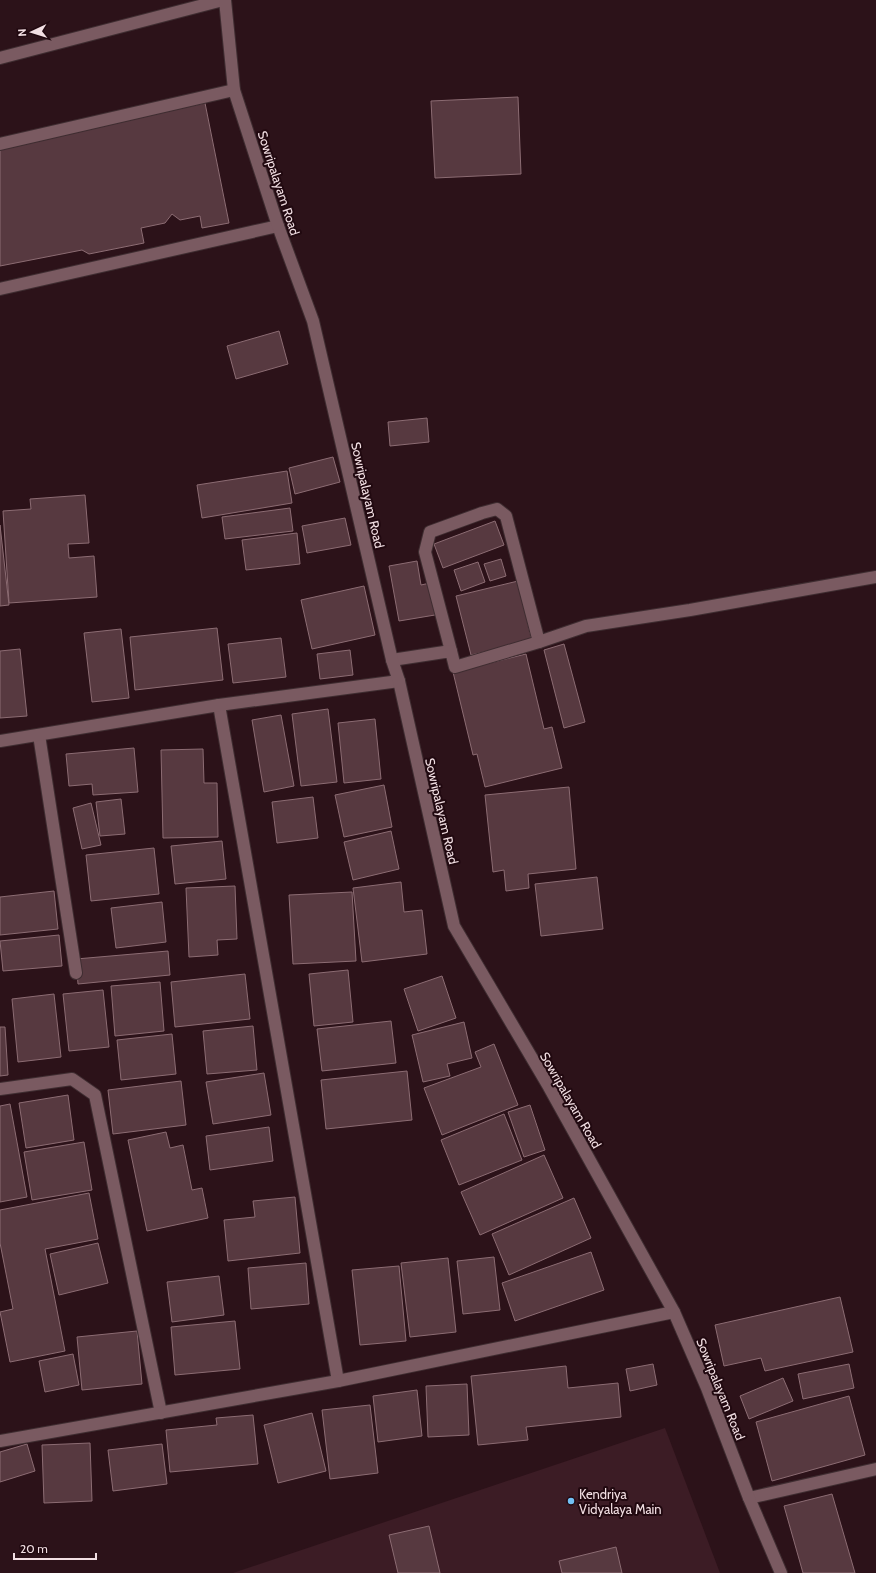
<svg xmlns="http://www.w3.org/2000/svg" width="876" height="1573" font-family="Cabin,sans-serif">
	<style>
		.built { fill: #3c1c25 }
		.building { fill: #573940; stroke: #8c6c73 }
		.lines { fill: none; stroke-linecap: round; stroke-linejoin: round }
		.lane-casing { stroke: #3f2d31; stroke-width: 14 }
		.street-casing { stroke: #3f2d31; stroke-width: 14 }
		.secondary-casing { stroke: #3f2d31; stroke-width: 14 }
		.lane { stroke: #7a5a61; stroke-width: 12 }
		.street { stroke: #7a5a61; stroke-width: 12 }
		.secondary { stroke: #7a5a61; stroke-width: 12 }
		.poi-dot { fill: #72c1f5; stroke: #210910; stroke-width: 1.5 }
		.labels { text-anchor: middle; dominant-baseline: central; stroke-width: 4; stroke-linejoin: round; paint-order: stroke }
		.street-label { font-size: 13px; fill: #f2dfe3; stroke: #210910 }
		.poi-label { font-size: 13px; fill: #f2dfe3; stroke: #210910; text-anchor: start }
	</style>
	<rect width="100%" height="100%" fill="#2c1219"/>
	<path class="built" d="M665,1428l55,145h-487z"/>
	<g class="building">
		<path d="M518,97l3,77 -86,4 -4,-77z"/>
		<path d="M205,103l24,120 -27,5 -2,-12 -20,4 -8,-6 -7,9 -24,5 3,15 -55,11 -7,-4 -82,16v-117l77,-20z"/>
		<path d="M279,331l9,33 -52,15 -9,-33z"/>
		<path d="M427,418l2,24 -39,4 -2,-24z"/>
		<path d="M333,457l7,25 -45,12 -6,-26z"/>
		<path d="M287,471l5,32 -90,15 -5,-33z"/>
		<path d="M85,495l4,48 -21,1 1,14 25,-2 3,41 -88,6 -6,-92 28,-2 -1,-10z"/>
		<path d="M290,508l3,23 -68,8 -3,-22z"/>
		<path d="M345,518l6,27 -44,8 -5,-27z"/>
		<path d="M495,521l9,24 -61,23 -9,-24z"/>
		<path d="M0,525l9,80 -9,1z"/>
		<path d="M297,533l3,31 -54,6 -4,-30z"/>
		<path d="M501,559l5,17 -16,5 -6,-17z"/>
		<path d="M417,561l4,24 9,-2 5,32 -36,6 -10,-55z"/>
		<path d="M478,562l7,20 -24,9 -7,-21z"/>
		<path d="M518,581l14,60 -61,14 -15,-59z"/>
		<path d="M364,586l11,49 -63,14 -11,-49z"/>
		<path d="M217,628l6,52 -88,10 -5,-53z"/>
		<path d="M121,629l8,69 -37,4 -8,-69z"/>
		<path d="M281,638l5,39 -53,6 -5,-39z"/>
		<path d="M564,644l21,78 -21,6 -20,-78z"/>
		<path d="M20,649l7,67 -27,2v-67z"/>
		<path d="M350,650l3,25 -33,4 -3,-25z"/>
		<path d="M526,654l18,75 8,-2 10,41 -77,19 -8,-33 -4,1 -20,-83z"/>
		<path d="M328,709l9,73 -36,4 -9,-72z"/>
		<path d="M281,715l13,71 -30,6 -12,-72z"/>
		<path d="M375,719l6,60 -37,4 -6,-60z"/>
		<path d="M134,748l4,44 -45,3 -1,-11 -23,2 -3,-32z"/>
		<path d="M203,749l1,34h13l1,54 -55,1 -2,-88z"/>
		<path d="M384,785l8,42 -48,10 -9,-42z"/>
		<path d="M569,787l7,82 -48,5 1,14 -23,3 -2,-21 -11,2 -8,-77z"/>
		<path d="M313,797l5,41 -41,5 -5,-41z"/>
		<path d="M121,799l4,35 -25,2 -4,-34z"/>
		<path d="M91,803l10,42 -19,4 -9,-41z"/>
		<path d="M391,831l8,38 -46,11 -9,-38z"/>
		<path d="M222,841l4,38 -51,5 -4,-38z"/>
		<path d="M154,848l5,46 -68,7 -5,-46z"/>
		<path d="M597,877l6,52 -62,7 -6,-52z"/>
		<path d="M401,882l3,30 18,-2 5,44 -65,8 -9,-74z"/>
		<path d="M235,886l2,53 -20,1 1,15 -29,2 -3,-69z"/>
		<path d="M54,891l4,38 -58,6v-38z"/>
		<path d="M352,892l4,69 -63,3 -4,-69z"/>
		<path d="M162,902l4,40 -50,6 -5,-40z"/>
		<path d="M59,935l3,31 -59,5 -3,-30z"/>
		<path d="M168,951l2,24 -92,9 -2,-25z"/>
		<path d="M348,970l5,52 -39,4 -5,-52z"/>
		<path d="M245,974l5,45 -75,8 -4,-45z"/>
		<path d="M442,976l14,42 -38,13 -14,-42z"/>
		<path d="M160,982l4,49 -49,5 -4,-50z"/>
		<path d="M103,990l6,57 -40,4 -6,-57z"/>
		<path d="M54,994l7,63 -43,5 -6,-63z"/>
		<path d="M391,1021l5,42 -74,8 -5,-42z"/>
		<path d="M464,1022l8,36 -25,6 3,12 -27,6 -11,-47z"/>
		<path d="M253,1026l4,44 -50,4 -4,-43z"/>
		<path d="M0,1027h5l3,48 -8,1z"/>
		<path d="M172,1034l4,40 -55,6 -4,-40z"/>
		<path d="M494,1044l24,61 -76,30 -18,-47 57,-21 -6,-15z"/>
		<path d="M407,1071l5,49 -86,9 -5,-49z"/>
		<path d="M264,1073l7,42 -58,9 -7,-42z"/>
		<path d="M181,1081l5,44 -73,9 -5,-44z"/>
		<path d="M68,1095l6,45 -48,8 -7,-45z"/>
		<path d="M10,1104l17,93 -27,5v-96z"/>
		<path d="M530,1105l15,45 -21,7 -16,-45z"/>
		<path d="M504,1114l18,46 -63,25 -18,-45z"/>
		<path d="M269,1127l4,34 -63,9 -4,-34z"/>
		<path d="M166,1132l4,16 13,-3 9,45 10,-2 6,30 -61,13 -19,-91z"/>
		<path d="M84,1142l8,48 -60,10 -8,-48z"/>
		<path d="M544,1155l19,43 -83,37 -19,-43z"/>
		<path d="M89,1193l9,46 -53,10 20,102 -55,11 -10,-50 13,-3 -13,-66v-33z"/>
		<path d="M295,1197l5,56 -72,8 -4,-41 31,-3 -2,-16z"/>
		<path d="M574,1198l17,40 -82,37 -17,-41z"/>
		<path d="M98,1243l10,40 -49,12 -9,-41z"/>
		<path d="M591,1252l13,38 -89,31 -13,-38z"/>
		<path d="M494,1257l6,53 -37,4 -6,-53z"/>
		<path d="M448,1258l8,74 -46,5 -9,-74z"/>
		<path d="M306,1263l3,41 -58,5 -3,-41z"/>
		<path d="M399,1266l7,75 -46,4 -8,-75z"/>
		<path d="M219,1276l5,39 -52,7 -5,-40z"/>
		<path d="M840,1297l13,55 -88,19 -4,-13 -37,8 -9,-41z"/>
		<path d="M235,1321l5,48 -65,6 -4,-48z"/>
		<path d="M137,1331l5,53 -60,6 -5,-53z"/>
		<path d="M73,1354l6,31 -34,7 -6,-31z"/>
		<path d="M653,1364l4,21 -27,6 -4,-22z"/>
		<path d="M849,1364l5,24 -51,11 -5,-25z"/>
		<path d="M566,1366l2,22 50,-5 3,34 -95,10 2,13 -50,5 -7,-69z"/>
		<path d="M783,1378l10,23 -44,18 -9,-23z"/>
		<path d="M467,1384l2,51 -41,2 -2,-51z"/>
		<path d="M417,1390l5,46 -44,6 -5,-46z"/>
		<path d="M849,1396l16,59 -93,26 -16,-59z"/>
		<path d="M370,1405l8,68 -48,6 -8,-69z"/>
		<path d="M312,1413l14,58 -48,12 -14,-58z"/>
		<path d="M253,1415l5,49 -88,8 -4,-42 51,-5 -1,-7z"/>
		<path d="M90,1443l2,58 -48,2 -2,-58z"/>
		<path d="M27,1444l8,27 -35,11v-30z"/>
		<path d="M162,1444l5,40 -54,7 -5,-41z"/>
		<path d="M832,1494l23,79h-52l-19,-67z"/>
		<path d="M429,1526l11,47h-42l-9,-38z"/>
		<path d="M616,1547l6,26h-60l-3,-12z"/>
	</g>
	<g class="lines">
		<g class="lane-casing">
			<g id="lane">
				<path d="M0,144l234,-54"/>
				<path d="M0,289l278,-63"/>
				<path d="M451,651l-26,-99 5,-20 52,-19 15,-4 9,7 33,126"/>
				<path d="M392,660l59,-9 4,16 84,-25 47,-16 104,-16 186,-33"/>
			</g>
		</g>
		<g class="street-casing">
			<g id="street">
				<path d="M0,58l223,-58"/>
				<path d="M219,705l119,676"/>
				<path d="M39,735l37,238"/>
				<path d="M0,741l219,-36 180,-24"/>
				<path d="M0,1089l72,-10 23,16 66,318"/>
				<path d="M0,1441l338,-60 336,-69"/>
				<path d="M749,1498l127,-29"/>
			</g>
		</g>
		<g class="secondary-casing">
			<path id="secondary" d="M225,0l9,90 44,136 35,95 79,339 7,21 55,245 95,161 125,225 33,76 42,110 32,75"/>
		</g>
		<use href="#lane" class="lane"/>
		<use href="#street" class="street"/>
		<use href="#secondary" class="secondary"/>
	</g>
	<circle class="poi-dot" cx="571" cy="1501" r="4"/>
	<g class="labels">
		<g class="street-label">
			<text transform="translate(279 183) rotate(72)">Sowripalayam Road</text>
			<text transform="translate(368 495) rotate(77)">Sowripalayam Road</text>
			<text transform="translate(442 811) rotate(77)">Sowripalayam Road</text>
			<text transform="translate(571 1100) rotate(60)">Sowripalayam Road</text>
			<text transform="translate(721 1389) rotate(68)">Sowripalayam Road</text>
		</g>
		<g class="poi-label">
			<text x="579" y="1494">Kendriya<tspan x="579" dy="15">Vidyalaya Main</tspan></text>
		</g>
	</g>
	<g transform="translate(32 32) rotate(266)" stroke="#210910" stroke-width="3" paint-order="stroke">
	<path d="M0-3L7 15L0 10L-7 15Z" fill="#f2dfe3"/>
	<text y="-6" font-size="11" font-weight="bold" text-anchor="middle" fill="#f2dfe3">N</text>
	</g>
	<path d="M14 1553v6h82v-6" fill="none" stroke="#f2dfe3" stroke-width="2"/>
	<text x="20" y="1553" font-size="12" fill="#f2dfe3" stroke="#210910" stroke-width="3" paint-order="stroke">20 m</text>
</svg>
